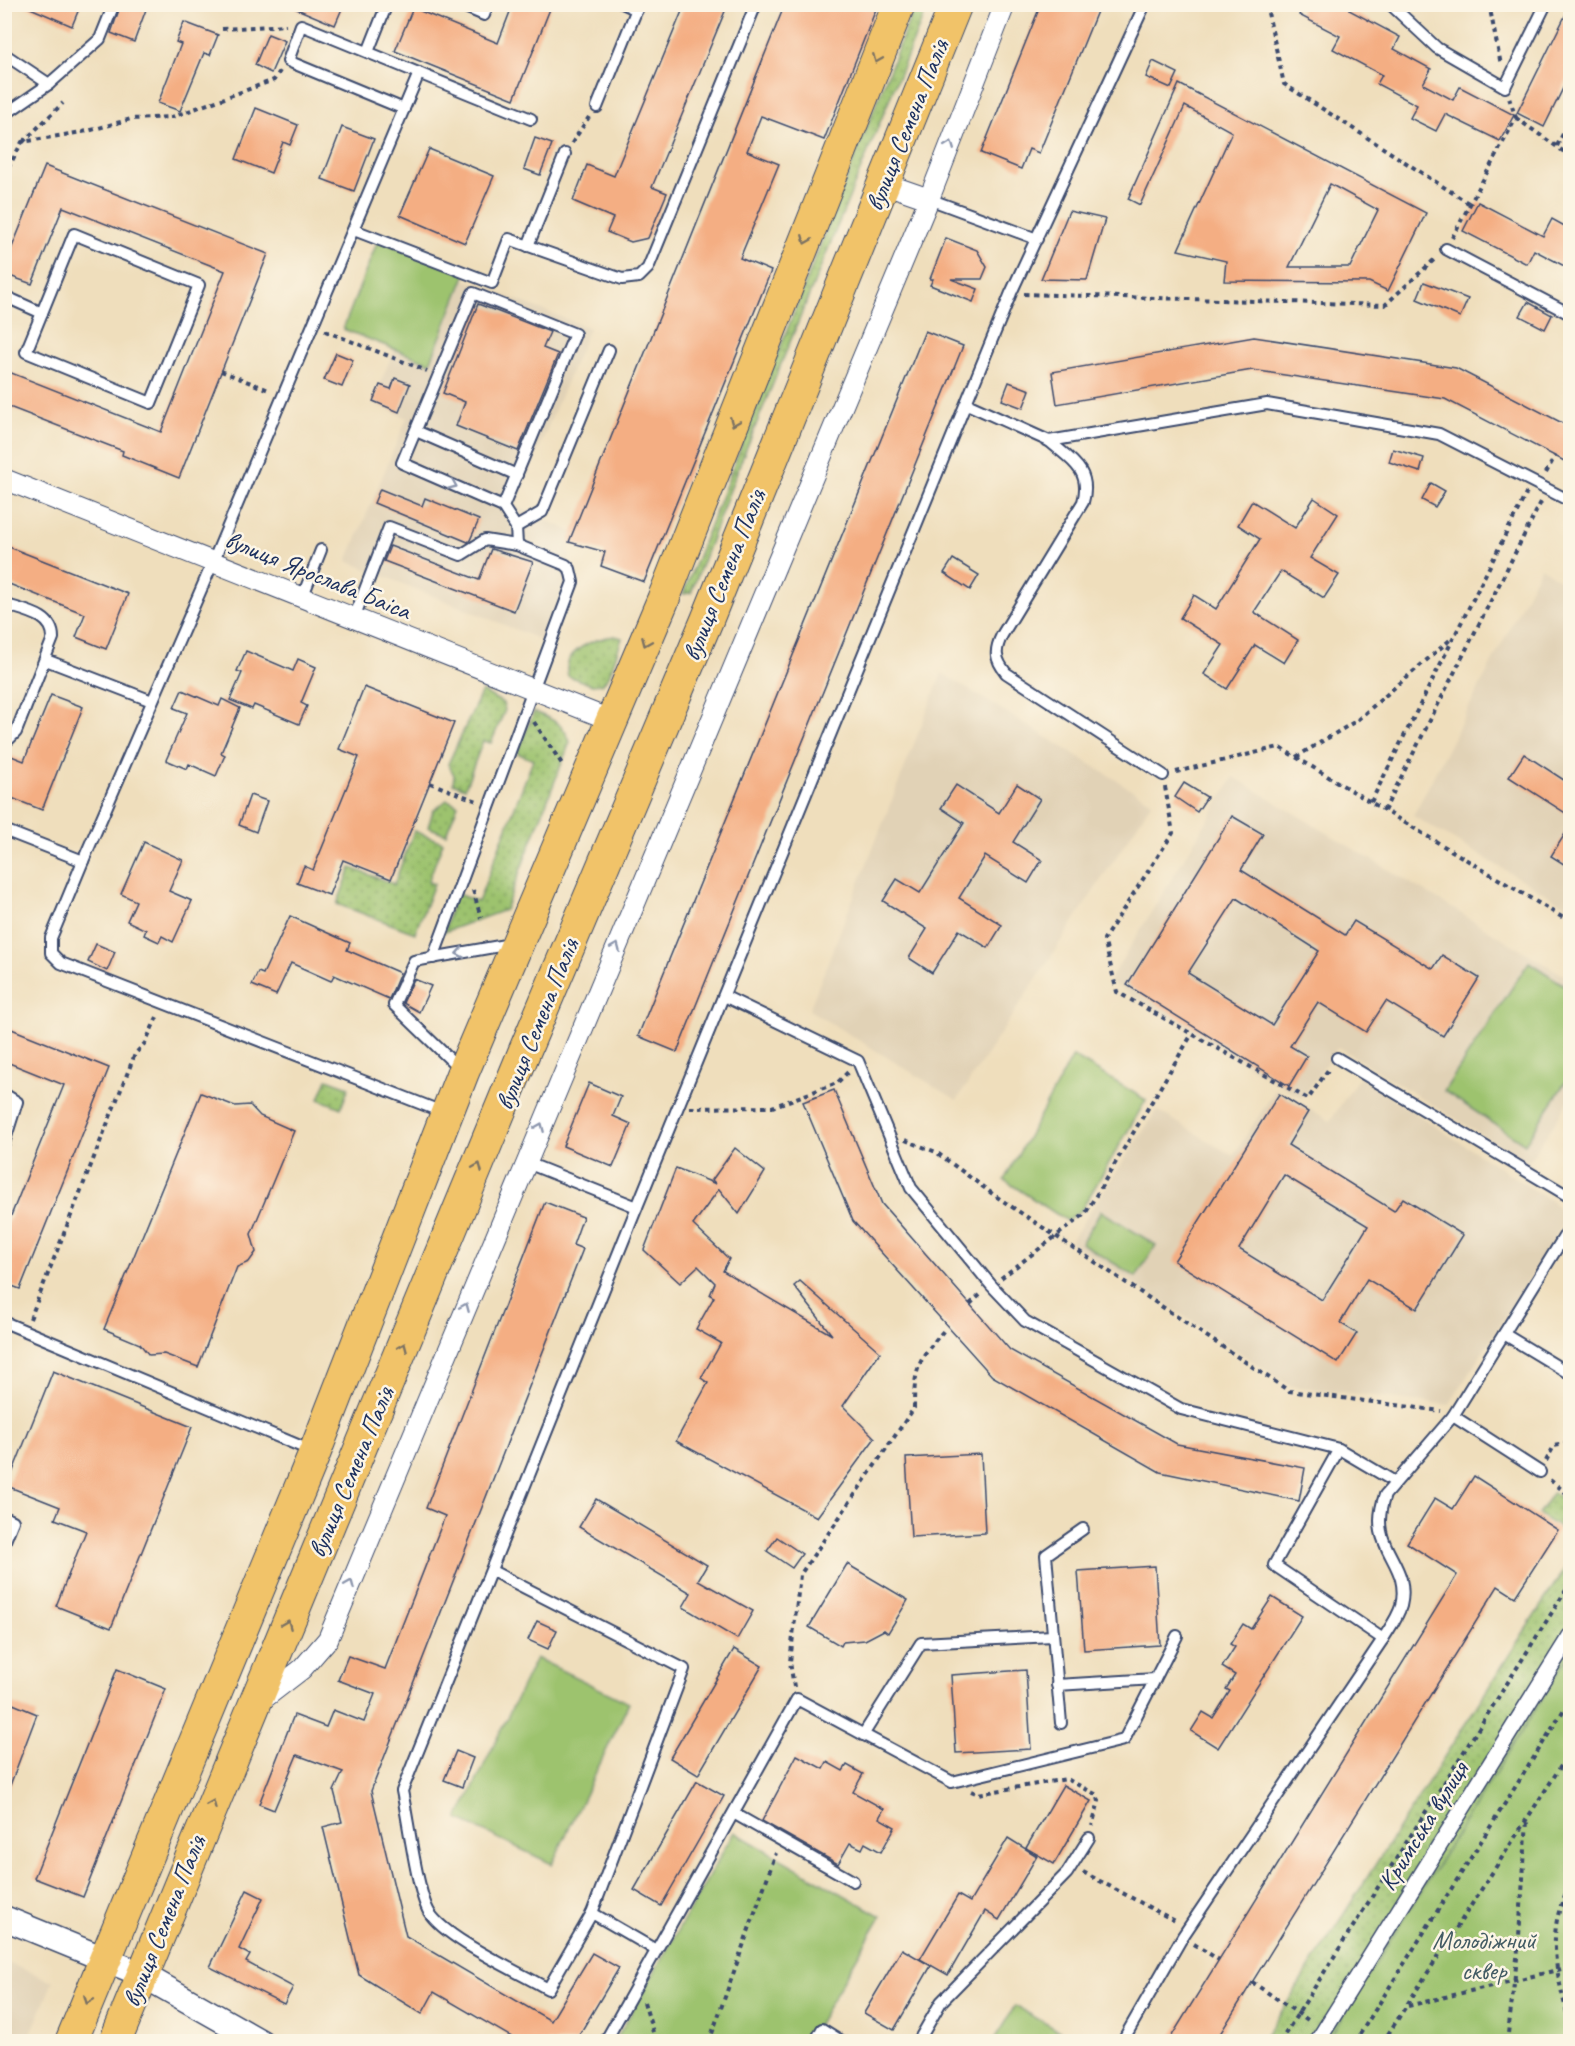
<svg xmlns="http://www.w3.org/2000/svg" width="1575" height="2046" font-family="Caveat,sans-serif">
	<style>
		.built { fill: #e1d2b6 }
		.grass { fill: url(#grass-dots); stroke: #5c7966; stroke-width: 1.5 }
		.green { fill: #9dc36e; stroke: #5c7966; stroke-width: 1.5 }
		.building { fill: #f4ae83; fill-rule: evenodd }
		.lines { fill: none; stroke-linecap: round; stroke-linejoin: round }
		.service-casing { stroke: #3b496c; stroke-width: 14 }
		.pedestrian-casing { stroke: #3b496c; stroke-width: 18 }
		.minor-casing { stroke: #3b496c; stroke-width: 22 }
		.tertiary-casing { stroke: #3b496c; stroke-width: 27 }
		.primary-casing { stroke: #3b496c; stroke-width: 34 }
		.path { stroke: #3b496c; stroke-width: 4; stroke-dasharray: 4.5 4.5; stroke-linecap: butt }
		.service { stroke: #fff; stroke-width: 10 }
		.pedestrian { stroke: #fff; stroke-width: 15 }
		.minor { stroke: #fff; stroke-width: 20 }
		.tertiary { stroke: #fff; stroke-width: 24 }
		.primary { stroke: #f1c369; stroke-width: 32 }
		.oneway { stroke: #7b7263 }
		.oneway2 { stroke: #8d97ae }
		.labels { text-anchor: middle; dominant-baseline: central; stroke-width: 5; stroke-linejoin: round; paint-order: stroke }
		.street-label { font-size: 26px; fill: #1b2f5e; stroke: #fcf5e5 }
		.park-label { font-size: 26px; fill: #425b63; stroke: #fcf5e5 }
	</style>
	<defs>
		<pattern id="grass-dots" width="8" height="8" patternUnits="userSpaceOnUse" patternTransform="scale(1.5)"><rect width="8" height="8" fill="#9dc36e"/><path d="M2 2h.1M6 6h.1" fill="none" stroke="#7f9f5e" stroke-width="1.8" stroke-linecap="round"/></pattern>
	</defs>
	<rect width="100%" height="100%" fill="#fcf5e5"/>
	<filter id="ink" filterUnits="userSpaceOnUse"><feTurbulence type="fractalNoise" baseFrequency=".0167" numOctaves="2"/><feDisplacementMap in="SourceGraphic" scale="12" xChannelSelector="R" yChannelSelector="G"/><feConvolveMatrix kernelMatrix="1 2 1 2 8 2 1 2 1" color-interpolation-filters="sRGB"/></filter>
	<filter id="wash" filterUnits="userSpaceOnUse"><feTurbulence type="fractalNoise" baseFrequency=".008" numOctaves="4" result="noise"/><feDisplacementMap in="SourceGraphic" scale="24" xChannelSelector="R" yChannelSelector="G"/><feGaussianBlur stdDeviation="1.35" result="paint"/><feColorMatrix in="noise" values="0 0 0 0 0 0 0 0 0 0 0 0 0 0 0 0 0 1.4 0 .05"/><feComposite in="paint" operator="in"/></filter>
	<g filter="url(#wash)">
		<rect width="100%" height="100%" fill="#efdebc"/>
		<g class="built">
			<path d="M463,279l126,49 -74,178 58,26 -4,10 1,30 -24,70 -199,-81 60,-143 -35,-15 1,-2 21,-51 36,13z"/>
			<path d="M1541,567l29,21v320l-157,-92z"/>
			<path d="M942,673l210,129 -195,298 -148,-90z"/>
			<path d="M1234,777l336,202v120l-42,64 -190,-116 -36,51 -193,-117z"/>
			<path d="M1359,1077l194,125 10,11v12l-114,180 -158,-19 -221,-144 87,-132 76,46 43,-67 54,32z"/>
			<path d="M5,1962l48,19 -25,60h-23z"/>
		</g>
		<g class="grass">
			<path d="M915,5h13l-190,464 -47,124 -8,1z"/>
			<path d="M615,636l7,2 -13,38 -7,8 -10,1 -24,-9c-7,-26 28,-38 47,-40z"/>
			<path d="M482,691l21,12 2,7 -14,33 -8,-2 -18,47 -12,-5 1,-8 -6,-11z"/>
			<path d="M534,712c18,7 30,11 36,30l-65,168 -61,22 11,-39 23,9 55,-142 -16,-7z"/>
			<path d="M447,800l11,5 -12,29 -18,-7 5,-16z"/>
			<path d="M414,831l29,11 -15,40 6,2 -19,49 -78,-29 14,-36 43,16z"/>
			<path d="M327,1079l22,8 -8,21 -22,-9z"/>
			<path d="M1553,1492l17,12v31l-32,-21z"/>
			<path d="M1570,1560v94l-243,387 -65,1z"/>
		</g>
		<g class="green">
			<path d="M378,240l88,33 -36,90 -87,-34z"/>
			<path d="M1529,962l41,27v86l-45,69 -81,-53z"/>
			<path d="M1073,1056l73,44 -64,109 -15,12 -63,-41z"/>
			<path d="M1101,1211l55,34 -20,32 -55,-34z"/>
			<path d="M1570,1654v387h-243z"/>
			<path d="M536,1658l93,45 -77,161 -94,-45z"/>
			<path d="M734,1832l147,84 -73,125h-193z"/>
			<path d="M1015,2006l46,26 -6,9h-62z"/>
		</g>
		<g id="blocks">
			<g class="building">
				<path d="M21,4h60l-9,22z"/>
				<path d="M121,4h27l-14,38 -23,-9z"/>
				<path d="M285,4h59l-9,21z"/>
				<path d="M513,4h39l-38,95 -119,-48 18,-43 85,35z"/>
				<path d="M685,4h43l-76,183 15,6 -19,45 -17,4 -24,-10 6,-14 -40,-17 14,-36 27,11z"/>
				<path d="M785,4h93l-54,136 -63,-24 -14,35 32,13 -39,94 31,13 -127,311 -43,-16 4,-14 -36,-10z"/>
				<path d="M1041,4h59l-61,149 -10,-4 -8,20 -40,-16z"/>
				<path d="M1304,4h47l-2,6 51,27 -6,12 37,20 -8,15 30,16 7,-13 54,28 -14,26 -55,-27 -9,17 -26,-13 7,-13 -40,-21 5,-9 -49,-26 7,-13 -41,-21z"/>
				<path d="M1570,6v68l-26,53 -27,-14z"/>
				<path d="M184,22l34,13 -8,20 -6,-2 -24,58 -22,-8 23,-59 -5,-2z"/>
				<path d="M268,34l17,7 -14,32 -16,-8z"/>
				<path d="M1153,61l25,12 -7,15 -25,-11z"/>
				<path d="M1179,84l247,129 -38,78 -19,-9 -145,-1 2,-20 -48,-11 54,-118 -47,-26 -45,99 -12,-6zM1330,184l48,26 -28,57h-61z"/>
				<path d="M256,108l42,17 -8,20 -7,-3 -12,31 -35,-14z"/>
				<path d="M342,127l32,12 -20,52 -32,-12z"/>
				<path d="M535,138l17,6 -12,31 -16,-6z"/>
				<path d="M429,149l65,27 -29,67 -65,-28z"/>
				<path d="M45,166l223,88 -89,224 -57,-23 1,-4 -119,-46v-35l157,62 64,-161 -162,-64 -31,77 -28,-10v-7z"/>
				<path d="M1478,202l65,34 9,-17 18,10v40l-36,-19 -7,14 -64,-33z"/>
				<path d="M1069,211l36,8 -18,61 -46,-1z"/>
				<path d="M946,238l31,12 10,17 -5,12h-31l27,10 -5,13 -43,-17 3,-6h-3z"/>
				<path d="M1424,282l44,17 -8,18 -43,-18z"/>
				<path d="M1528,302l24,13 -7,14 -25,-13z"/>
				<path d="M478,304l72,28 -7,16 15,6 -40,97 -62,-25 9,-24 -22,-9z"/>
				<path d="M925,331l38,15 -286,706 -39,-16z"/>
				<path d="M1254,337l202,31 114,59v37l-125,-65 -193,-29 -195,34 -5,-32z"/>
				<path d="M336,353l17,7 -11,27 -18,-7z"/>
				<path d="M395,378l15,6 -11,28 -26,-11 7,-16 11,4z"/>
				<path d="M1009,382l21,8 -7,18 -21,-8z"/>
				<path d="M1393,449l31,9 -4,14 -31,-10z"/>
				<path d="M1431,483l14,8 -10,16 -13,-7z"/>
				<path d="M380,489l42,17 3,-8 54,22 -9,20 -2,2 -94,-39z"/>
				<path d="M1314,498l24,16 -28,44 29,17 -15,23 -43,-27 -27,41 44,28 -14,23 -29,-18 -28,44 -23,-15 19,-29 -43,-27 14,-23 22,14 44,-70 -22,-14 14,-24 43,27z"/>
				<path d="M4,545l124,49 -22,55 -30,-12 9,-23 -81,-32z"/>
				<path d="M390,546l89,34 12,-31 42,13 -19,49 -130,-50z"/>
				<path d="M953,559l26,16 -9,15 -26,-17z"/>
				<path d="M246,651l47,20 5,-12 18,8 -15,36 6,3 -8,18 -45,-19 -2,4 -22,-9 12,-27 -5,-2z"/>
				<path d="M364,687l90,36 -63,156 -48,-19 -14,35 -32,-12 7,-17 9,4 46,-113 -20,-8z"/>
				<path d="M182,690l37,16 3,-7 18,9 -19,45 4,2 -9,21 -27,-12 -2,5 -21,-9 21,-47 -13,-5z"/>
				<path d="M51,695l32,12 -41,103 -38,-15v-42l20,8z"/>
				<path d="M1524,754l46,30v32l-61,-39z"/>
				<path d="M1184,783l23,14 -10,15 -22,-15z"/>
				<path d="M1017,784l23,15 -27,43 29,18 -14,23 -43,-27 -26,42 43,27 -14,23 -29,-18 -27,43 -23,-15 18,-29 -44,-28 14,-22 23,14 44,-70 -23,-15 15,-23 43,28z"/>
				<path d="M250,795l17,6 -11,31 -17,-7z"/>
				<path d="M1232,816l31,18 -22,36 104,65 9,-14 79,48 9,-14 37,23 -36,58 -57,-35 -20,31 -48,-30 -28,44 17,10 -18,30 -162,-101zM1236,898l83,53 -47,74 -84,-52z"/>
				<path d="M1570,826v42l-19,-12z"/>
				<path d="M144,842l39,18 -14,31 23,10 -19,41 -11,-6 -3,6 -15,-7 2,-5 -19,-9 9,-20 -15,-7z"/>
				<path d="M290,916l60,27 -3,7 53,23 -11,26 -55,-24 -3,6 -40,-18 -15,32 -24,-10 6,-13 5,2z"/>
				<path d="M96,944l19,8 -8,19 -19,-9z"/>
				<path d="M414,979l17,7 -12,26 -16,-9z"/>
				<path d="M4,1026l105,42 -89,221 -16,-6v-50l60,-148 -60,-24z"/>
				<path d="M589,1083l32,14 -8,19 18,8 -18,43 -50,-21z"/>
				<path d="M834,1090l48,114 128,146 167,94 128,24 -6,33 -139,-29 -168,-96 -139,-155 -50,-119z"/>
				<path d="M201,1093l34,13 15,-1 10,11 34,15 -43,103 5,18 -7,10 -12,5 -39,100 -34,-13 -15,1 -9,-11 -36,-15z"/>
				<path d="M1279,1094l29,18 -20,33 106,66 9,-13 60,37 -46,74 -50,-30 -27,44 17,10 -19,30 -164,-102zM1284,1175l84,51 -46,74 -83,-51z"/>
				<path d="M735,1148l30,24 -26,42 -20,-25 -26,36 36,34 -6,12 109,64 -38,-49 6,-5 80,71 -37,54 32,32 -58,79 -141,-76 32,-58 -7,-5 20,-35 -25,-14 18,-32 -4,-2 5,-12 -17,-17 -18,17 -36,-33 32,-82 40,16 -4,-4z"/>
				<path d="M545,1202l38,15 -10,28 10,4 -212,542 35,145 145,85 41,-68 27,15 -44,74h-55l-86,-50 -12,22 -63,-39 -36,-148 19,-5 -8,-31 9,-19 -46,-17 -23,55 -15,-6 35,-89 32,12 7,-17 31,12 11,-28 -37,-14 10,-24 37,13 60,-153 -19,-8z"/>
				<path d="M53,1371l139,56 -81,201 -55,-22 30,-75 -31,-12 5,-12 -53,-21z"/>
				<path d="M981,1454l4,79 -74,4 -5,-79z"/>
				<path d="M1474,1476l84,54 -43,67 -17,-11 -283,456h-47l289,-467 -50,-32 28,-45 18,11z"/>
				<path d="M596,1499l111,66 -9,15 55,31 -16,28 -54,-32 8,-14 -112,-66z"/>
				<path d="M777,1537l25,17 -10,14 -25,-17z"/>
				<path d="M847,1564l61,36 -20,33 -4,-3 -19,10 -22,2 -2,4 -32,-19z"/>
				<path d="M1155,1566l5,79 -76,5 -6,-79z"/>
				<path d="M1272,1597l30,19 -84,132 -27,-17 12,-19 10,6 17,-27 -4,-2 9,-14 -13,-8 13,-20 -5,-3 13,-20 8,5z"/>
				<path d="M537,1621l20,9 -9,19 -20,-9z"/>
				<path d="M734,1649l28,17 -64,109 -28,-17z"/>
				<path d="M117,1669l49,20 -83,208 -49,-19z"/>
				<path d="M1026,1670l5,79 -75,4 -5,-78z"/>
				<path d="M13,1704l24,10 -31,82 -2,-69z"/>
				<path d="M456,1751l17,7 -11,29 -18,-7z"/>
				<path d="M797,1755l26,14 4,-7 16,9 4,-6 16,9 -10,18 31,17 -5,9 16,9 -14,25 -16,-9 -3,6 -12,-6 -12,21 -76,-43z"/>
				<path d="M697,1781l27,15 -63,110 -27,-16z"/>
				<path d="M1063,1785l28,16 -37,63 -28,-16z"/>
				<path d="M1008,1838l29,18 -38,64 -14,-9 -37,64 -28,-16 38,-64 12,7z"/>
				<path d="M247,1890l16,8 -24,51 11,6 -4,7 47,25 -9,17 -74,-37z"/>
				<path d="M902,1949l29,17 -37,64 -30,-17z"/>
			</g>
		</g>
	</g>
	<g filter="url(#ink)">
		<use href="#blocks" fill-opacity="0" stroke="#3b496c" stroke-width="1.5"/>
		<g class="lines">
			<g class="service-casing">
				<g id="service">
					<path d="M458,4l26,11 4,-11"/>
					<path d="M624,4l13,6"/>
					<path d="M1390,4l47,44 68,39 41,-83"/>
					<path d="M368,52l19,-48"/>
					<path d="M4,54l45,30"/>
					<path d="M419,73l-206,489 -130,299 -32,77v15l10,10 384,150"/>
					<path d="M597,107l42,-103"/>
					<path d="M404,109l-116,-48 13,-36 230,94"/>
					<path d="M4,115l45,-31 51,-45 14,-35"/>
					<path d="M929,199l108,40"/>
					<path d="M354,230l138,53 17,-44 113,40 17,-2 9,-9 108,-264"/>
					<path d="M74,234l125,51 -48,118 -125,-51z"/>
					<path d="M528,246l37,-92"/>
					<path d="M1446,249l124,65"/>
					<path d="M4,296l38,17"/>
					<path d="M967,404l82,37 218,-37 172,30 131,67"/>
					<path d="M416,431l101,44"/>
					<path d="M1049,441c22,19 43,29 34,61l-81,133c-8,16 -7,24 4,38l157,102"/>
					<path d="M516,527l26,-15 67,-162"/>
					<path d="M302,598l19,-48"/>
					<path d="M4,604c20,7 49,10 49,34l-37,94 -7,7h-5"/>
					<path d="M354,618l35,-91 72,28 24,-15 32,5"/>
					<path d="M46,660l106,41"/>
					<path d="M4,830l79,31"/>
					<path d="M433,958l140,-376 -3,-13 -4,-4 -49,-20 -1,-18 -13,-20 -101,-44 71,-170 102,41 -72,173"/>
					<path d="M724,996l134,65 53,127 80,97 34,36 156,88 158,40 56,33"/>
					<path d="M1337,1058l233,139"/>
					<path d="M460,1069l-66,-64 20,-44 97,-17"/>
					<path d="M4,1094l13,8 -13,41"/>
					<path d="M525,1162l112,45"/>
					<path d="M4,1322l308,129"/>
					<path d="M1504,1334l66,40"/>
					<path d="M1453,1416l87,56"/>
					<path d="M1339,1449l-65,116 109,74"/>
					<path d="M4,1517l9,4 -9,22"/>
					<path d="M492,1571l192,98 -92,244"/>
					<path d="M1057,1685l98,-6"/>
					<path d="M1061,1723l-15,-168 37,-26"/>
					<path d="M863,1735l58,-92 132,-7"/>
					<path d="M735,1814l118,67"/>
					<path d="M656,1950l-64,-37 -44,76c-29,-17 -103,-50 -119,-77 -12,-21 -21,-93 -27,-121l235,-584 374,-914 134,-289"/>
					<path d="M605,2042l192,-343 155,83 172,-42 53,-104"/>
					<path d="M815,2042l7,-13 21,13"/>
					<path d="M918,2042l23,-40 126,-129 22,-35"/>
					<path d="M1122,2042l61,-106 200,-297c6,-10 15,-22 18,-33 11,-46 -36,-56 -16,-111l68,-79 117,-189"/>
				</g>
			</g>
			<g class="pedestrian-casing">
				<path id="pedestrian" d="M1317,2042l253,-406"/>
			</g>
			<g class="minor-casing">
				<g id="minor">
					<path d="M883,183l46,16"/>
					<path d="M4,479l609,242"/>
					<path d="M258,1703l44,-34 26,-30 601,-1440 76,-195"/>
				</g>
			</g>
			<g class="tertiary-casing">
				<path id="tertiary" d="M4,1918l137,56 120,68"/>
			</g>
			<g class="primary-casing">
				<g id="primary">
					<path d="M71,2042l244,-590 148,-380 200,-472 236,-596"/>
					<path d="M115,2042l410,-992 182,-430 249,-616"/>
				</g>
			</g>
			<g class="path">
				<path d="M1266,4l18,80 186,120"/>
				<path d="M1489,4l12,61"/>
				<path d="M222,29l64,-4"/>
				<path d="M1516,118l54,38"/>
				<path d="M23,142l40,-39"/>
				<path d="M572,143l17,-26"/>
				<path d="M1557,146l13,-26"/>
				<path d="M4,176l18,-34 66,-11 43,-12 41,-2 102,-37 6,-9"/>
				<path d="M1452,238l64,-120 -7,-20"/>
				<path d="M1024,294l361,11 51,-47"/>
				<path d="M325,331l102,40"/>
				<path d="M221,371l50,20"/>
				<path d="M1546,473l9,-17"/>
				<path d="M534,722l28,42"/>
				<path d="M1296,757l60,-36 95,-82"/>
				<path d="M1176,772l103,-25 291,175"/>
				<path d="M430,783l47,18"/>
				<path d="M1165,787l8,46 -69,106 13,53 191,107 22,-32"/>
				<path d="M1371,802l156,-310"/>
				<path d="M1384,811l158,-311"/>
				<path d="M473,890l8,28"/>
				<path d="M690,1108l82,-1 65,-24 11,-11"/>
				<path d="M905,1140l31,12 58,43 295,196 152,20"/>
				<path d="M1001,1278l84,-64 107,-180"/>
				<path d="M970,1304l11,-10"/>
				<path d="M30,1319l105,-265 10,-11 13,-28"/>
				<path d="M1546,1461l8,-15 16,-3"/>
				<path d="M1550,1480l20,16"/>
				<path d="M794,1687l-4,-25 10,-87 114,-167c0,-42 5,-49 32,-80"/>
				<path d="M971,1791l7,3 89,-15 30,16 2,6 -7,25"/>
				<path d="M1083,1872l94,50"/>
				<path d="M1570,1886c-27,46 -12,91 0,139"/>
				<path d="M1194,1944l25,16"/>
				<path d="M1252,1982l59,40"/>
				<path d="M644,2002l12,40"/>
				<path d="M1408,2006l162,-39"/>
				<path d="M1356,2041l29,-2 33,3"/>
				<path d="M709,2042l67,-189"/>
				<path d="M1280,2042l290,-458"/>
				<path d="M1355,2042l215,-342"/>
				<path d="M1383,2042l187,-290"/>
				<path d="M1507,2042l11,-92 9,-129"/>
			</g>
			<use href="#service" class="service"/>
			<use href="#pedestrian" class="pedestrian"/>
			<use href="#minor" class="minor"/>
			<use href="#tertiary" class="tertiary"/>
			<use href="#primary" class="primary"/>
		</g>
		<defs><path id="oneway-chevron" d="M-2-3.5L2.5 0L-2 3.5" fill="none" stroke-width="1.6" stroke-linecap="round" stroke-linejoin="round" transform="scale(1.5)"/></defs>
		<g class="oneway">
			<use href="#oneway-chevron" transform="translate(877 59) rotate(112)"/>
			<use href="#oneway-chevron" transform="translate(806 240) rotate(112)"/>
			<use href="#oneway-chevron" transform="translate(734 422) rotate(112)"/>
			<use href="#oneway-chevron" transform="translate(646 642) rotate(113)"/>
			<use href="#oneway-chevron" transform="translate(478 1167) rotate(-67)"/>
			<use href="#oneway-chevron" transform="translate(403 1347) rotate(-67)"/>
			<use href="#oneway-chevron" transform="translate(287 1624) rotate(-67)"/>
			<use href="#oneway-chevron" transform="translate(212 1804) rotate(-67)"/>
			<use href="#oneway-chevron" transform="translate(88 2000) rotate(112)"/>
		</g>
		<g class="oneway2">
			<use href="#oneway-chevron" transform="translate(950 145) rotate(-69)"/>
			<use href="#oneway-chevron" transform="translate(453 485) rotate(23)"/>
			<use href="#oneway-chevron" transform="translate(616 947) rotate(-67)"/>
			<use href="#oneway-chevron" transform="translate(460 953) rotate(170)"/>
			<use href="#oneway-chevron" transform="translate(540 1127) rotate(-67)"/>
			<use href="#oneway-chevron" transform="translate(465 1307) rotate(-67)"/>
			<use href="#oneway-chevron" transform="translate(350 1584) rotate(-67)"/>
		</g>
	</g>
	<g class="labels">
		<g class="street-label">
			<text transform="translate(907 125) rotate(-68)">вулиця Семена Палія</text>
			<text transform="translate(318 575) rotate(22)">вулиця Ярослава Баіса</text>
			<text transform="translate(724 575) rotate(-68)">вулиця Семена Палія</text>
			<text transform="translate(537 1024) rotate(-68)">вулиця Семена Палія</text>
			<text transform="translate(351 1472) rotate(-67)">вулиця Семена Палія</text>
			<text transform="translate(1423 1826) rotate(-58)">Кримська вулиця</text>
			<text transform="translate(164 1921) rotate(-68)">вулиця Семена Палія</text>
		</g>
		<g class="park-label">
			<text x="1484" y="1940">Молодіжний<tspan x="1484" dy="30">сквер</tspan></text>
		</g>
	</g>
	<rect width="1575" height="2046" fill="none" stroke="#fcf5e5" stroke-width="24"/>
</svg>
